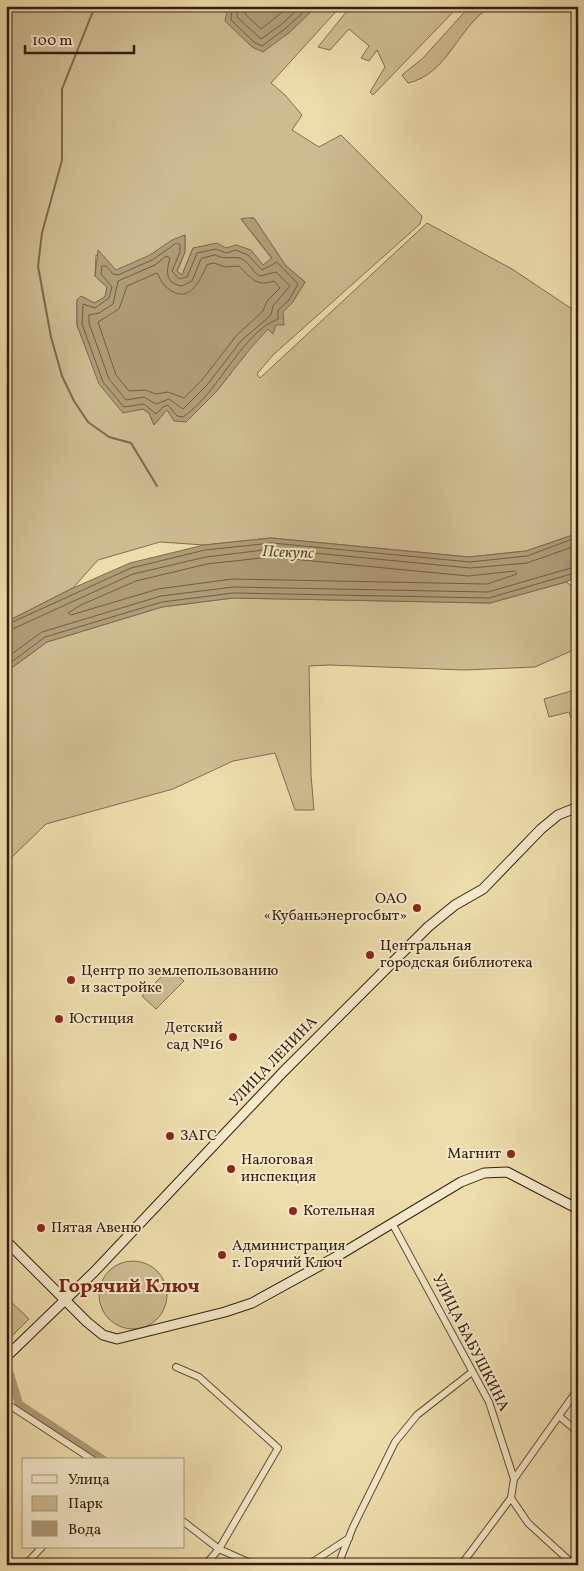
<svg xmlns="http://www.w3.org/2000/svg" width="584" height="1571" font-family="Vollkorn,serif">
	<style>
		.green { fill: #cebc91; stroke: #816c4f; fill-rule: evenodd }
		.water { fill: #af9c76; stroke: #7e694c }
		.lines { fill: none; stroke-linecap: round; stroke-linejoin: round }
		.shore { stroke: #725c42; stroke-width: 1 }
		.stream { stroke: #7e694c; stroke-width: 2 }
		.canal { stroke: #af9c76; stroke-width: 8 }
		.street-casing { stroke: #624d35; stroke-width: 8 }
		.secondary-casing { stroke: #341d0d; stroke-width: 11 }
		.street { stroke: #f4e9c9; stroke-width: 6 }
		.secondary { stroke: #f4e9c9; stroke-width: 9 }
		.poi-dot { fill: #8f2418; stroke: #f4e9c9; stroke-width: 2 }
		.labels { text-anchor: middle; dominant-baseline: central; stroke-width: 4; stroke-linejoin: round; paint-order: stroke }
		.poi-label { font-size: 15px; fill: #341d0d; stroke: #f4e9c9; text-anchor: start }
		.street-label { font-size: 15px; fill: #341d0d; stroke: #f4e9c9 }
		.water-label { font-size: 16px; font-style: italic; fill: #5f4932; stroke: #f4e9c9 }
		.district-label { font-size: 20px; font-weight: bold; fill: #7a1f14; stroke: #f4e9c9 }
	</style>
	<rect width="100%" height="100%" fill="#eeddac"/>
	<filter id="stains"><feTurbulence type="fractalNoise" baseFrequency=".004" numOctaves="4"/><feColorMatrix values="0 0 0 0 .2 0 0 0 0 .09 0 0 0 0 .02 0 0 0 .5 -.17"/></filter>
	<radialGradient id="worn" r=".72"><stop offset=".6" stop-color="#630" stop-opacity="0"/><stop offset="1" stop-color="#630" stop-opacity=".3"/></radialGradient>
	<g class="green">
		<path d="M6,6h335l-70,77 14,12 17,20 -10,15 27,17 22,-12 81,81 -2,8 -147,131 -16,19 3,4 167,-155 85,46 66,44v217l-5,5 -47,16 -57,6 -198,-19 -67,7 -44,-3 -62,18 -25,28 -67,34zM254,218l32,48 19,16 -13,21 -10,9 2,7 -15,10 -119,-74 35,-20v17l-8,20 5,3 11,-27h33l37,18 9,-7 -31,-40zM96,255l136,117 -16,20 -30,30 -19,-13 -13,16 -5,-12 -6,-4 -7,1 -47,-54 -12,-31v-25l6,-3 11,6 11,-6 2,-10 -12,-11z"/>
		<path d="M351,6h108l-86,89 -3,-3 15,-25 -8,-17 -8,11 -8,-3 8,-12 -20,-17 -19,21 -12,-3z"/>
		<path d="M470,6h22c-34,19 -43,68 -84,77l-6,-8 21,-17z"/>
		<path d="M566,582l12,8v58l-43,19 -70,3 -136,-5 -20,1 2,109 3,35h-19l-20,-57 -42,8 -60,28 -127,35 -40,39v-191l41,-30 115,-35 71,-9 257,5z"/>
		<path d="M578,689v27l-7,2 -2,-6 -20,5 -5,-18z"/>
		<path d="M170,968l14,13 -28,28 -14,-13z"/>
		<circle cx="133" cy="1295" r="34"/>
		<path d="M6,1297l23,22 -23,23z"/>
	</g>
	<g class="water">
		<path d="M228,6h89l-27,26 -27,20 -11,-5 -27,-26z"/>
		<path d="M246,218h8l32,48 19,16 -13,21 -9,9 1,13h-8l-3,9 -5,-5 -18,20 -34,43 -30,30 -12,-1 -7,-11 -13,15 -5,-12 -6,-4 -20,4 -24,-29 -22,-59v-25l4,-4 13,7 11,-6 2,-10 -12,-11 3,-26 18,20 34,-15 22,-15 13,-5v17l-8,19 5,4 11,-27 24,-5 9,5 10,-3 15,5 12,15 9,-7 -31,-39z"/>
		<path d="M578,530v47l-12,5 -76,21 -257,-5 -71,9 -115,35 -41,30v-50l67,-34 57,-25 74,-18 67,-7 198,19 57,-6 47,-16z"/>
	</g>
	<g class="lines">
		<g class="shore">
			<path d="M232,6l-1,14 24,23 7,3 24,-18 24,-22"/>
			<path d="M238,6l-1,11 24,22 21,-15 19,-18"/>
			<path d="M245,6v8l16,15 29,-23"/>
			<path d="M177,243l3,2v7l-8,19 7,8 8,-2 10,-24 19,-4 10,4 10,-3 12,5 14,15 15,-8 21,22 -9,16 -11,10v9c-37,14 -60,75 -95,98l-6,-1 -9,-11 -5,2 -7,7 -12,-10 -20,3 -21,-25 -21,-58 1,-20 12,4 14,-10 3,-11 -11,-13 1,-8h4l7,8 5,1 34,-15z"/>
			<path d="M215,255c12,6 19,0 27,4 8,4 10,13 18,17l16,-4 14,14 -17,20 -2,9 -30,26 -34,44 -24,24 -14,-10 -13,5 -12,-7 -18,3 -17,-21 -20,-56v-8l10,-2 14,-9 5,-23 37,-16 11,-9 4,2c-4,14 -5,25 12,28l10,-5 9,-22z"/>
			<path d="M214,263l11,4 14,-1c12,12 17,21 35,15l6,7 -13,13 -4,10 -27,25 -34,44 -18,18 -16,-6 -12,2 -11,-4 -16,1 -13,-16 -18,-53 21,-13 8,-23 30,-13c3,4 4,9 8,13 23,21 34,-3 42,-21z"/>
			<path d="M271,557l197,19 47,-5 2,3 -30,10 -255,-5 -74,10 -87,26 -3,-2 13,-8 55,-24 71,-17z"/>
			<path d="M6,625l125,-57 74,-18 67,-7 198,19 57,-6 51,-19"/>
			<path d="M6,632l127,-58 73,-17 66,-8 198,19 57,-5 51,-18"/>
			<path d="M6,658l36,-26 119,-36 72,-9 255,5 90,-26"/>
			<path d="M6,666l39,-29 117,-35 71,-9 256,5 89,-26"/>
		</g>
		<path class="stream" d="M95,6l-33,83v71l-20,73 -4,33 13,71 11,39 12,25 14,21 21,15 22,6 26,43"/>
		<path class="canal" d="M10,1374l9,30 85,56"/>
		<g class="street-casing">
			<g id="street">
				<path d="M392,1223l97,179 25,77"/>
				<path d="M176,1367l23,10 79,71 -59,101 -14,16"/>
				<path d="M6,1403l87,57"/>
				<path d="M560,1417l18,15"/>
				<path d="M511,1498l17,25 46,42"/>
				<path d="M184,1522l35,27 36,16"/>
				<path d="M25,1565l17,-18"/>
				<path d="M308,1565l41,-27"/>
				<path d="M338,1565l15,-38 42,-85 22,-27 55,-43"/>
				<path d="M461,1565l50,-67 3,-19 64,-90"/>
			</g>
		</g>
		<g class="secondary-casing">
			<g id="secondary">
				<path d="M6,1241l81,81 16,13 14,4 108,-27 27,-9 89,-49 120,-72 23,-9 23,-1 71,37"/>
				<path d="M6,1357l88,-85 189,-200 145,-145 27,-22 28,-16 58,-60 17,-14 20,-8"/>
			</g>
		</g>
		<use href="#street" class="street"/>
		<use href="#secondary" class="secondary"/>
	</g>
	<g class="poi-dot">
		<circle cx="417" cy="908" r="5"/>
		<circle cx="370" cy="955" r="5"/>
		<circle cx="71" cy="980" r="5"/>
		<circle cx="59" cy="1019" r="5"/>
		<circle cx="233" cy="1037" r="5"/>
		<circle cx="170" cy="1136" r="5"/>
		<circle cx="511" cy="1154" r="5"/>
		<circle cx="231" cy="1169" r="5"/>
		<circle cx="293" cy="1211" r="5"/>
		<circle cx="41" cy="1228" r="5"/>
		<circle cx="222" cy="1255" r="5"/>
	</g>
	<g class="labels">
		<g class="poi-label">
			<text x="407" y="899" text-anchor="end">ОАО<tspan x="407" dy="17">«Кубаньэнергосбыт»</tspan></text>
			<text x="380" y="946">Центральная<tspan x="380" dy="17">городская библиотека</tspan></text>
			<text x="81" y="971">Центр по землепользованию<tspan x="81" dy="17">и застройке</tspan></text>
			<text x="69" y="1019">Юстиция</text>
			<text x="223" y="1028" text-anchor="end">Детский<tspan x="223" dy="17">сад №16</tspan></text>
			<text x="180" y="1136">ЗАГС</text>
			<text x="501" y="1154" text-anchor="end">Магнит</text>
			<text x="241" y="1160">Налоговая<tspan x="241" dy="17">инспекция</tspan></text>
			<text x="303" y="1211">Котельная</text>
			<text x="51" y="1228">Пятая Авеню</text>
			<text x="232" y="1246">Администрация<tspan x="232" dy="17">г. Горячий Ключ</tspan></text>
		</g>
		<g class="street-label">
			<text transform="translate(274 1062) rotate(-46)">УЛИЦА ЛЕНИНА</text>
			<text transform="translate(470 1343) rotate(63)">УЛИЦА БАБУШКИНА</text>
		</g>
		<g class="water-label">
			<text transform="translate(288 553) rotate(2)">Псекупс</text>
		</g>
		<g class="district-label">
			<text x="129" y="1287">Горячий Ключ</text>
		</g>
	</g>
	<rect width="584" height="1571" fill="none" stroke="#eeddac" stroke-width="25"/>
	<rect x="8" y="8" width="569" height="1556" fill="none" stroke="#341d0d" stroke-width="2.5"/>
	<rect x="12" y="12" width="559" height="1546" fill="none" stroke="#341d0d"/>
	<rect x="22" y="1458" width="162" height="90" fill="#f4e9c9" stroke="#a7977e"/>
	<rect x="32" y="1475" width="25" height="8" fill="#f4e9c9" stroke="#a7977e"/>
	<text x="68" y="1484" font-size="15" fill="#341d0d">Улица</text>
	<rect x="32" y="1496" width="25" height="15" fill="#cebc91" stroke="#a7977e"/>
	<text x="68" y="1508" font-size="15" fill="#341d0d">Парк</text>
	<rect x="32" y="1521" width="25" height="15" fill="#af9c76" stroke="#a7977e"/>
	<text x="68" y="1534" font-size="15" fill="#341d0d">Вода</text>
	<path d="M25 45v8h109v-8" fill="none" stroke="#341d0d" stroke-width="2.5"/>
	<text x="32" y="45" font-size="15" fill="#341d0d" stroke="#f4e9c9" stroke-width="4" paint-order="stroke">100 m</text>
	<rect width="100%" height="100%" filter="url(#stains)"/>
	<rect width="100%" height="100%" fill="url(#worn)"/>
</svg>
